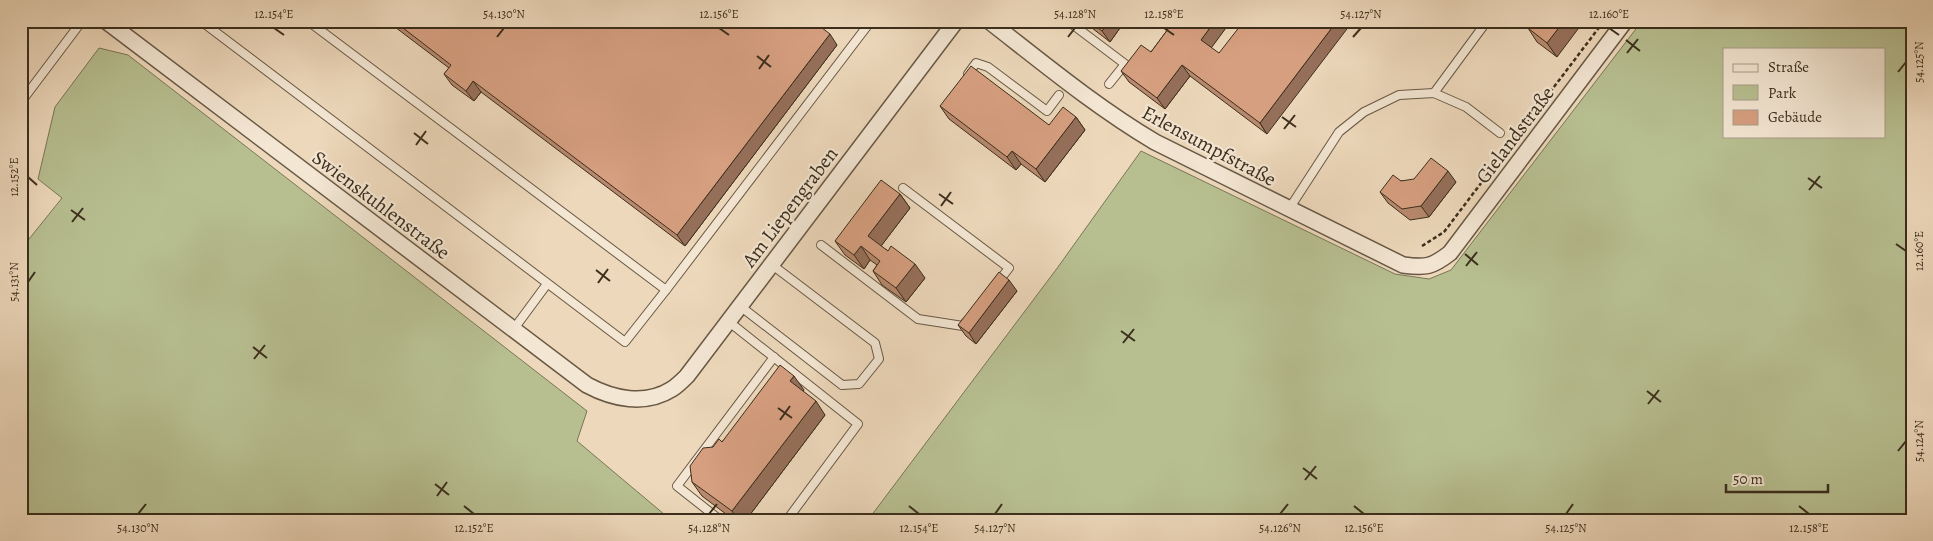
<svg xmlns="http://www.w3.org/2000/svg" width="1933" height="541" font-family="Alegreya,serif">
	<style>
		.green { fill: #b7bf91; stroke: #797656; fill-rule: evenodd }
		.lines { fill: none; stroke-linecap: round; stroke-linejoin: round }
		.service-casing { stroke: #685844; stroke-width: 10 }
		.minor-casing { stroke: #685844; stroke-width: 18 }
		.path { stroke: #3b2e1c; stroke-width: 2.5; stroke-dasharray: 4 2.5; stroke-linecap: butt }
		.service { stroke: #f3e6d3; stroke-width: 8 }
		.minor { stroke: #f3e6d3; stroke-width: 15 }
		.wall { fill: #b8896e; stroke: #3b2e1c }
		.shaded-wall { fill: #966f5a; stroke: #3b2e1c }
		.building { fill: #d69f80; stroke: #3b2e1c }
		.ticks { fill: none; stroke: #3b2e1c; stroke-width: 2 }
		.labels { text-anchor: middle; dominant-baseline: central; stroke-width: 4.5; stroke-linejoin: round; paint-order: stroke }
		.street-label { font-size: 20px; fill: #3b2e1c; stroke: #f3e6d3 }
		.neatline { fill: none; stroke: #3b2e1c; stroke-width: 2 }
		.ticks-label { font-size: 12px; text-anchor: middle; fill: #3b2e1c }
	</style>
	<rect width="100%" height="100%" fill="#edd8bb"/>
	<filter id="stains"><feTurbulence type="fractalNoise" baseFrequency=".004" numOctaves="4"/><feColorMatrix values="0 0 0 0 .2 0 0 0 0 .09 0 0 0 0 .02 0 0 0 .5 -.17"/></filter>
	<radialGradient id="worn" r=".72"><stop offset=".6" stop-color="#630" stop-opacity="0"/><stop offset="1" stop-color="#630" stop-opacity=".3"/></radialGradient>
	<g class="green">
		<path d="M1642,21h270v499h-1044l190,-253 83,-116 254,123 34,5 22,-9zM1724,49h160v87h-160z"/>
		<path d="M99,48l29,7 459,356 -10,30 94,79h-650v-271l41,-51 -24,-19 17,-72z"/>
	</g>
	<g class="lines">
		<g class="service-casing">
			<g id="service">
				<path d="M201,21l424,321 41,-52"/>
				<path d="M308,21l358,269 205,-269"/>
				<path d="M1068,21l57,43 -16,20"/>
				<path d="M968,74l8,-11 12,4 59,44 12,-16"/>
				<path d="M1434,93l53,-72"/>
				<path d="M21,102l61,-81"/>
				<path d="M903,188l106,80 -11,14"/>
				<path d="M1289,209l50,-77 25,-20 35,-17 35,-2 32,14 34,26"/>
				<path d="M821,245l97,74 45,7 3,-4"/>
				<path d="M740,306l102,79 17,-1 20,-25 -4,-16 -104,-79"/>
				<path d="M728,321l130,103 -71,96"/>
				<path d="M513,330l34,-46"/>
				<path d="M720,520l-43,-34 97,-129"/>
			</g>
		</g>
		<g class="minor-casing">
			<g id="minor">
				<path d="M106,21l481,364c26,14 58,21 85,4 5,-3 10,-8 15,-13l269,-355"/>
				<path d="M989,21c54,42 107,86 166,121l248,123c23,3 29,2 47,-12l175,-232"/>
			</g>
		</g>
		<path class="path" d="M1422,246l22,-14 160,-211"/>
		<use href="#service" class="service"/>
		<use href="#minor" class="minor"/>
	</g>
	<g class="wall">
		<path d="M387,21h426l24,24 -152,201 -204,-154 -7,9 -22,-16 -8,-11 5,-6z"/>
		<path d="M1083,21h42l-15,21z"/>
		<path d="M1174,21h57l-20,26 56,87 -77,-58 -25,33 -36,-27 -8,-11 30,-19z"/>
		<path d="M1533,21l24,36 -20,-15 -9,-14z"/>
		<path d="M940,106l109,19 27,-8 9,13 -40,52 -24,-18 -5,6 -67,-51z"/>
		<path d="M1401,181l55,1 -27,35 -19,3 -22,-17 -8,-11z"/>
		<path d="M900,194l10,14 -29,38 44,32 -19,24 -24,-17 -9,-14 4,-6 -7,-5 -6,9 -19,-14 -10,-14z"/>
		<path d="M1017,291l-41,53 -10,-8 -8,-11z"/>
		<path d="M804,390l-1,1 22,24 -79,105h-12l-32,-24 -10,-14 21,-35z"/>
	</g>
	<g class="shaded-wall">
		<path d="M1110,21h15l-15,21 -8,-11z"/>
		<path d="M1215,21h16l-22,30 -8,-11z"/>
		<path d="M1337,21h16l-86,113 -7,-11z"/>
		<path d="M1564,21h20l-27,36 -10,-14z"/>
		<path d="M830,34l7,11 -152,201 -8,-11z"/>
		<path d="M1182,65l8,11 -25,33 -8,-11z"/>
		<path d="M473,81l8,11 -7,9 -8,-10z"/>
		<path d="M1076,117l9,13 -40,52 -9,-13z"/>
		<path d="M1012,151l9,13 -5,6 -9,-13z"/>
		<path d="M1448,171l8,11 -27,35 -8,-11z"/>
		<path d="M900,194l10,14 -32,42 -10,-14z"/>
		<path d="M861,246l9,14 -6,9 -10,-14z"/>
		<path d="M915,264l10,14 -19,24 -10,-14z"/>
		<path d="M1009,280l8,11 -41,53 -7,-11z"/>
		<path d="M794,376l10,14 -4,5 -10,-14z"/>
		<path d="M816,401l9,14 -79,105h-8l-6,-9z"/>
	</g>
	<g class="building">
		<path d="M394,21h419l17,13 -153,201 -204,-154 -7,10 -22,-17 7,-9z"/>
		<path d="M1089,21h21l-8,10z"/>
		<path d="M1174,21h41l-14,19 18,13 25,-32h93l-77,102 -78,-58 -25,33 -36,-27 20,-26 10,7z"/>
		<path d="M1533,21h31l-17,22 -19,-15z"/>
		<path d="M971,66l78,59 14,-18 13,10 -40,52 -24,-18 -5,6 -67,-51z"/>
		<path d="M1431,158l17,13 -27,35 -19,3 -22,-17 13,-17 8,6 13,-2z"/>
		<path d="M881,180l19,14 -32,42 20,15 3,-5 24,18 -19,24 -23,-17 7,-10 -19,-15 -7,9 -19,-14z"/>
		<path d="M999,272l10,8 -40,53 -11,-8z"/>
		<path d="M780,365l14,11 -4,5 26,20 -84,110 -40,-29 -2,-16 13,-18 10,-1 6,-8 3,3z"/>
	</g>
	<path class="ticks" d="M274,28l10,7M719,28l10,7M1164,28l10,7M1609,28l10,7M497,37l7,-9M1068,37l7,-9M1353,37l8,-9M1626,40l14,11M1627,53l11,-14M757,56l14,11M759,69l10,-14M1898,72l8,-10M1282,117l14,10M1284,129l11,-14M414,133l14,11M416,145l10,-14M28,177l9,8M1808,178l14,10M1809,190l11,-14M939,194l14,10M941,206l10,-14M71,210l14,10M72,222l11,-14M1896,244l10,7M1465,254l13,11M1466,266l11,-14M596,270l14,11M28,282l7,-10M598,283l10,-14M1121,331l14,10M1123,343l11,-14M253,347l14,11M254,359l11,-14M1647,391l14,11M1648,404l11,-14M778,408l14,10M780,420l10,-14M1898,451l8,-10M1303,468l14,11M1305,480l11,-14M435,484l14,11M437,496l10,-14M464,506l10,8M909,506l10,8M1354,506l10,8M1799,506l10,8M138,514l8,-10M709,514l8,-10M995,514l7,-10M1280,514l8,-10M1566,514l7,-10"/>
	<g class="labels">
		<g class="street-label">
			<text transform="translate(1515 135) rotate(-53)">Gielandstraße</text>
			<text transform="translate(1209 146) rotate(28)">Erlensumpfstraße</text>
			<text transform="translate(381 205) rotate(37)">Swienskuhlenstraße</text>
			<text transform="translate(790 207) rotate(-53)">Am Liepengraben</text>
		</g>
	</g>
	<rect width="1933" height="541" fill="none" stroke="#edd8bb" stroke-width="55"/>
	<rect x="1723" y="48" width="162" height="90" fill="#f3e6d3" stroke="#a99c8a"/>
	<rect x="1733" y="64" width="25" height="8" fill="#f3e6d3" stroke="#a99c8a"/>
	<text x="1768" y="72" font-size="15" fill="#3b2e1c">Straße</text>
	<rect x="1733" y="85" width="25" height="15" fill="#b7bf91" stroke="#a99c8a"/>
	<text x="1768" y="98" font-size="15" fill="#3b2e1c">Park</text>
	<rect x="1733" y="110" width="25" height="15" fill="#d69f80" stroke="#a99c8a"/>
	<text x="1768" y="122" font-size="15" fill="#3b2e1c">Gebäude</text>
	<path d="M1726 484v8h102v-8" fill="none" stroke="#3b2e1c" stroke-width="2.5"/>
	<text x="1733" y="484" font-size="15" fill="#3b2e1c" stroke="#f3e6d3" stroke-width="4" paint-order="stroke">50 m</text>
	<rect x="28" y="28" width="1878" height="486" class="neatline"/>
	<g class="ticks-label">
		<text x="274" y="18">12.154°E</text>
		<text x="504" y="18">54.130°N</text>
		<text x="719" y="18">12.156°E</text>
		<text x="1075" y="18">54.128°N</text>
		<text x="1164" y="18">12.158°E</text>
		<text x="1361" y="18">54.127°N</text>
		<text x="1609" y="18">12.160°E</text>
		<text transform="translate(1919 62) rotate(-90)" y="4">54.125°N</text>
		<text transform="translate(14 177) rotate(-90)" y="4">12.152°E</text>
		<text transform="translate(1919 251) rotate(-90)" y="4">12.160°E</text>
		<text transform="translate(14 282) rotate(-90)" y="4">54.131°N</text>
		<text transform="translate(1919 441) rotate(-90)" y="4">54.124°N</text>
		<text x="138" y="532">54.130°N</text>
		<text x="474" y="532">12.152°E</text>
		<text x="709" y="532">54.128°N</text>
		<text x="919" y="532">12.154°E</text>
		<text x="995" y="532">54.127°N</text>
		<text x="1280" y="532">54.126°N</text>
		<text x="1364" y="532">12.156°E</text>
		<text x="1566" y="532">54.125°N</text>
		<text x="1809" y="532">12.158°E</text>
	</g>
	<rect width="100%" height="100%" filter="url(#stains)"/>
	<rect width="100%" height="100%" fill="url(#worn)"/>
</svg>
